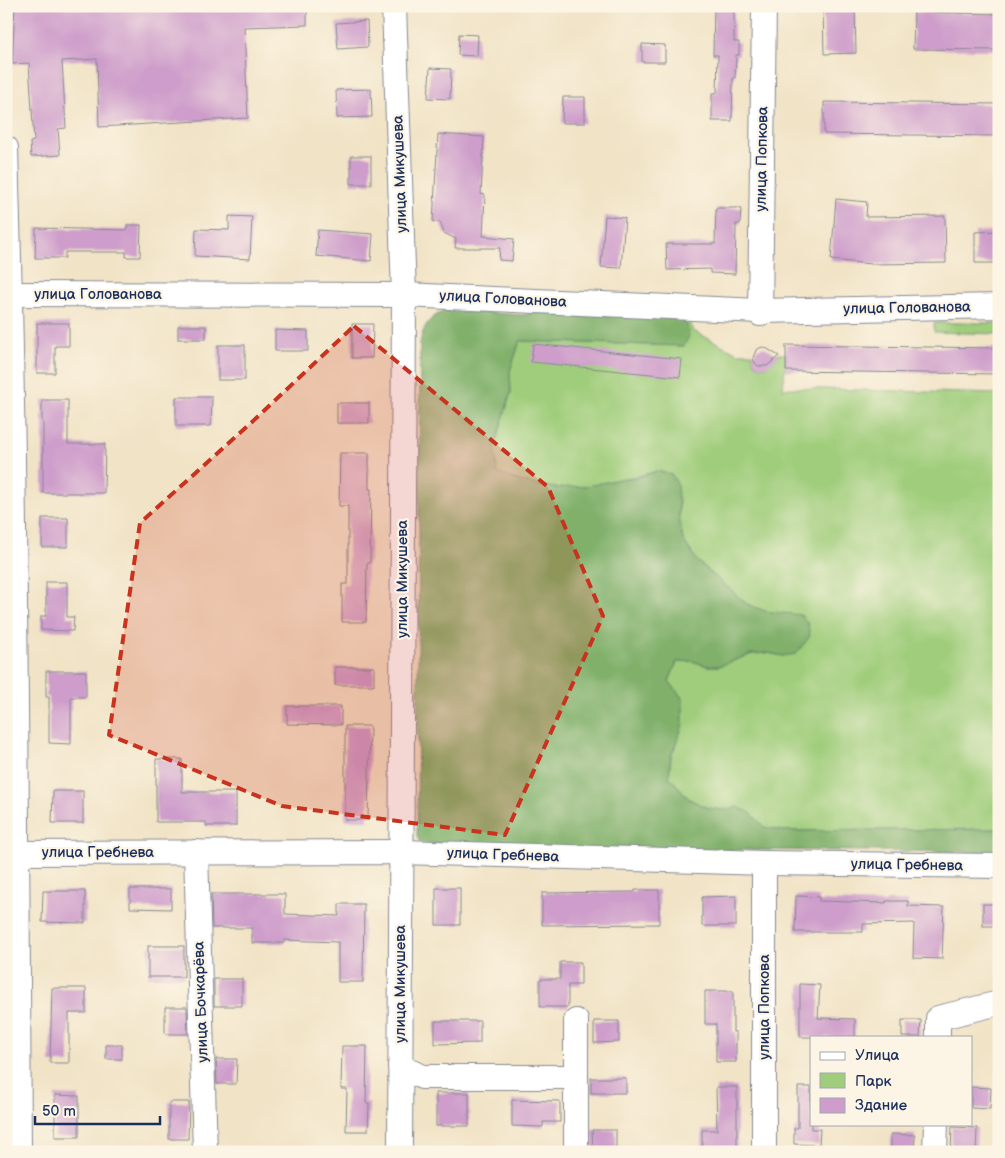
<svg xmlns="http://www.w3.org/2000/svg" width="1005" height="1158" font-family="'Balsamiq Sans',sans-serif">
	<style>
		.green { fill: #a0cd7b; stroke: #5e7e6c }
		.forest { fill: #80b06b; stroke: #4e7064 }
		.building { fill: #ce9dcb }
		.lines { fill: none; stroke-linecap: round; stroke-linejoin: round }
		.minor-casing { stroke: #868992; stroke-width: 26 }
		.minor { stroke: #fff; stroke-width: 24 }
		.marked { fill: #c8321e; fill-opacity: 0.2; stroke: #c8321e; stroke-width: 4; stroke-dasharray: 10 6; stroke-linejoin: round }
		.labels { text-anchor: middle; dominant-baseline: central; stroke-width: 4.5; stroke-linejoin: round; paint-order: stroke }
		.street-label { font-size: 15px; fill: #1b2f5e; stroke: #fcf5e5 }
	</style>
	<rect width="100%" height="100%" fill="#fcf5e5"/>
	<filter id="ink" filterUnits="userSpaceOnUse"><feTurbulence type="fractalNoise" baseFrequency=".02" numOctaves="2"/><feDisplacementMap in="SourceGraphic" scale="10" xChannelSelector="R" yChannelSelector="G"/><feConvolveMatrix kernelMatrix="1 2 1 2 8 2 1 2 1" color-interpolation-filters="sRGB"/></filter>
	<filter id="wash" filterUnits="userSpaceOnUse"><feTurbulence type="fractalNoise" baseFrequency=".0096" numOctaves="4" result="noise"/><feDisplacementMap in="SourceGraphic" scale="20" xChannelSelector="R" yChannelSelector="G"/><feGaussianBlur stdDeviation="1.12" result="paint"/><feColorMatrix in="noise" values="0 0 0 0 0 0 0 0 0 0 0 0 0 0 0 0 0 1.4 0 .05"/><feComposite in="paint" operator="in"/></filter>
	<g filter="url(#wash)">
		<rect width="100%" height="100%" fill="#f1e3c6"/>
		<g class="green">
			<path d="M685,313l8,18 45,22h15v8l5,5h9l5,-12h14l-3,35 9,-1 207,6v435l-216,2 -19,-4 -13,-14 -14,-6 -13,3 -16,-2 -19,-9 -20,-23 2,-20 5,-11 7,-46 -14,-18 8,-19 15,-1 15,5h12l33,-12 16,-1 15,3 -18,-45 -18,-7 -49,-42 -15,-22 -4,-24v-18l-22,-27c-13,4 -24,6 -38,8 -10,2 -20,5 -30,7 -32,6 -62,-2 -92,-13l-2,-27 16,-54 -1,-21 10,-30 164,5 -6,-29z"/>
			<path d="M934,323h65v11l-65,-2z"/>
		</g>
		<path class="forest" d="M448,310l75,5 13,-3 142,5 9,8 2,11 -5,10 -164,-5 -10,30 1,21 -16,54 2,27 24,9 34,6 32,-2 33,-7 18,-2 19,-6 14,3 6,9 2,33 4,24 15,22 49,42 18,7 36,4 7,9 2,12 -14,18 -13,2 -15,-3 -16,1 -33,12h-12l-15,-5 -15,1 -8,19 14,18v26l-12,31 -2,20 20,23 19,9 16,2 13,-3 14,6 13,14 19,4 216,-2v23l-255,-2 -82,2 -242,-9 -3,-7 3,-493c4,-19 10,-27 28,-33z"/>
		<g id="blocks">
			<g class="building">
				<path d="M15,6h68v3l224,-3v19l-63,2 4,91 -149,9 -2,-68 -35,2 4,67 -8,1 2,26 -29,2 -1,-15 4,-1 -5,-78 -17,1z"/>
				<path d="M714,6h20v36h5v13h-3l-1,23h-2l-1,43h-20v-28h5l1,-38h-5z"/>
				<path d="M823,6h32l1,47 -32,1z"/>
				<path d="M914,12l85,2v36l-86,-1z"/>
				<path d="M367,21l1,26 -30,2 -2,-26z"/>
				<path d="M459,34l19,1 -1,21 -19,-1z"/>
				<path d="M642,44l23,1v17h-23z"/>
				<path d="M430,68l21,1 -1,30 -22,-1z"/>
				<path d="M371,89l1,28 -35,1 -1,-28z"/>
				<path d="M563,97h22v26h-23z"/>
				<path d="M824,102l175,2v32l-175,-2z"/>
				<path d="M438,134l46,3 -3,57 4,1 -2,41 31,3 -2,22 -13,-1 1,-12h-45l1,-9 -12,-6 -4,-11h-7z"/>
				<rect x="351" y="156" width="20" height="28"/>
				<path d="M836,199l31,3 -1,15 79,-1 1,47 -75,1 -40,-4z"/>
				<path d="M716,208h25l-1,16h-4l-1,50 -25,-1v-4l-43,1 -1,-26h49z"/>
				<path d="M229,216l23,1 -2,42 -55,-3 1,-27 33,1z"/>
				<path d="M605,216l20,2 -4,50 -20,-1z"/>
				<path d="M127,225h14l-1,32h-14v-5h-61v6h-30l1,-30 91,2z"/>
				<path d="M318,230l55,4 -2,27 -55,-5z"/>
				<path d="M999,231v32h-24v-31z"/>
				<path d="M37,323h32v23h-14v27h-18z"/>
				<path d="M352,324h21l-1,34h-20z"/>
				<rect x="178" y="326" width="28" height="13"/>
				<path d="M275,330l33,1v20h-33z"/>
				<path d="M533,344l149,15 -2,18 -149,-15z"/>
				<rect x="218" y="345" width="27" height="35"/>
				<path d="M786,345l213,3v26l-213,-3z"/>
				<path d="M762,347l4,1 13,8 -12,10h-9l-3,-3 -2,-5 3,-8z"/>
				<path d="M176,397h36l-1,29h-35z"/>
				<path d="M42,400h26v44h37l-1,49h-61v-71h-1z"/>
				<rect x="337" y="403" width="32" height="20"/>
				<path d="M340,453h29v36h2l-1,74h-3l-1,59h-24v-38h6v-78h-9z"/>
				<rect x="42" y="518" width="26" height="29"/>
				<path d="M46,582h21v35h7l-1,14 -32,-1v-14h5z"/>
				<rect x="335" y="667" width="39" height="18"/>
				<path d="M46,671h40v26h-15v47l-22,-1v-46h-3z"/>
				<path d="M287,706h54v19l-54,-1z"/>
				<path d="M345,726h25l-2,94h-23z"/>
				<path d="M156,759h26v33h54v34h-30v-4h-50z"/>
				<path d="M53,791h30v32h-31z"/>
				<rect x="436" y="888" width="24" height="37"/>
				<path d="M130,889h41v20l-41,-1z"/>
				<path d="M635,890h24v34l-117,1v-32l93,-1z"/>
				<path d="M43,891h42v32l-43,-1z"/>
				<path d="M211,894h74v20l54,2v-12h25l-1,78h-25v-40l-54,-2v3h-32v-15h-40z"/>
				<path d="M736,896v30h-34v-29z"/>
				<path d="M796,896l23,1v4l67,2v-2h22v5l36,1 -2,52 -29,-1 1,-35 -51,1v8h-68z"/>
				<rect x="983" y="904" width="16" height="22"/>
				<rect x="148" y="946" width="36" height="31"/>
				<path d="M560,962h21v23h-13v22h-28v-28h20z"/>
				<rect x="214" y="979" width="28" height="27"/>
				<path d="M800,984l20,1 -2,33 37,1v18h-55z"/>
				<path d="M52,988h34v25h-17v50h-19z"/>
				<path d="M705,991h28v41h3v30h-20v-38h-11z"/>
				<path d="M165,1007h22l1,27h-23z"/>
				<path d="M902,1020h19l-1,17h-18z"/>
				<path d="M435,1021h45v22l-45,1z"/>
				<path d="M594,1021h25v21l-25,1z"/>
				<rect x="106" y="1045" width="16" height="14"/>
				<path d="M342,1046h25l-1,57h3l-1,28h-22l1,-42h-6z"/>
				<path d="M216,1059h21l-1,25h-19z"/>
				<rect x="591" y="1078" width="35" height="15"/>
				<path d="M716,1087h21v64h-35v-21h15z"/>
				<path d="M798,1087h13v42h9l-1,16 -25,-1v-16h4z"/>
				<path d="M971,1087l20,1 -1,21 -19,-1z"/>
				<rect x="436" y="1093" width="33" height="33"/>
				<path d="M55,1095l24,1v41h-24z"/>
				<path d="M512,1100l48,1v21h-17v5l-31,-1z"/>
				<path d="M169,1102h20l-1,37h-19z"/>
				<path d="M952,1127l25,1 -1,24h-25z"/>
				<path d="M592,1130h24v22h-23z"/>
				<path d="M891,1134l24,1 -1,17h-23z"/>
			</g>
		</g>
	</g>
	<g filter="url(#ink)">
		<use href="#blocks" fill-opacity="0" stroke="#868992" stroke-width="1"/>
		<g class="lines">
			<g class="minor-casing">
				<g id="minor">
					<path d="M394,6l10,289 -4,857"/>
					<path d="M6,148c10,335 11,669 13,1004"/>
					<path d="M6,294l398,1 356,16 239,-5"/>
					<path d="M760,314l4,-308"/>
					<path d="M196,852l9,300"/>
					<path d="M6,853l395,-1 363,11 235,3"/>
					<path d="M764,863v289"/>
					<path d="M576,1021v56"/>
					<path d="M938,1037v-19l61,-15"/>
					<path d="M400,1066l22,11h154v75"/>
					<path d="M935,1152l1,-28"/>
				</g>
			</g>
			<use href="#minor" class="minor"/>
		</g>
	</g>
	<path class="marked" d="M354,326l194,161 55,129 -98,219 -223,-29 -173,-71 31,-212 112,-101z"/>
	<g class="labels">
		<g class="street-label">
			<text transform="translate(762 159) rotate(-89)">улица Попкова</text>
			<text transform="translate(400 174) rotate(-92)">улица Микушева</text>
			<text x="98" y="294">улица Голованова</text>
			<text transform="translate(503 299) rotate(3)">улица Голованова</text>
			<text transform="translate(907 308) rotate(-1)">улица Голованова</text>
			<text transform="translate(402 579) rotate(-90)">улица Микушева</text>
			<text x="98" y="852">улица Гребнева</text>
			<text transform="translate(503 855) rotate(2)">улица Гребнева</text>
			<text transform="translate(907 865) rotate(1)">улица Гребнева</text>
			<text transform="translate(400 984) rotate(-90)">улица Микушева</text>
			<text transform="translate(201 1002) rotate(-92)">улица Бочкарёва</text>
			<text transform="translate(764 1007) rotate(-90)">улица Попкова</text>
		</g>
	</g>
	<rect width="1005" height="1158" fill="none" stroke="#fcf5e5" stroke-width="25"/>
	<rect x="810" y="1036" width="162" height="90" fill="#fcf5e5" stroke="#a2a6af"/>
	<rect x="820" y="1052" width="25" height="8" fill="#ffffff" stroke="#a2a6af"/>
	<text x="855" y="1060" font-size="15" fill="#1b2f5e">Улица</text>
	<rect x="820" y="1073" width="25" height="15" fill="#a0cd7b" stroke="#a2a6af"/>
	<text x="855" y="1086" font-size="15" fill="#1b2f5e">Парк</text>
	<rect x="820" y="1098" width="25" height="15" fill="#ce9dcb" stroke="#a2a6af"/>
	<text x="855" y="1110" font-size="15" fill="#1b2f5e">Здание</text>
	<path d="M35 1116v8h125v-8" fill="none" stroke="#1b2f5e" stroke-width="2.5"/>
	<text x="42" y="1116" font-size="15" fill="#1b2f5e" stroke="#fcf5e5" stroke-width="4" paint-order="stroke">50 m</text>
</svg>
